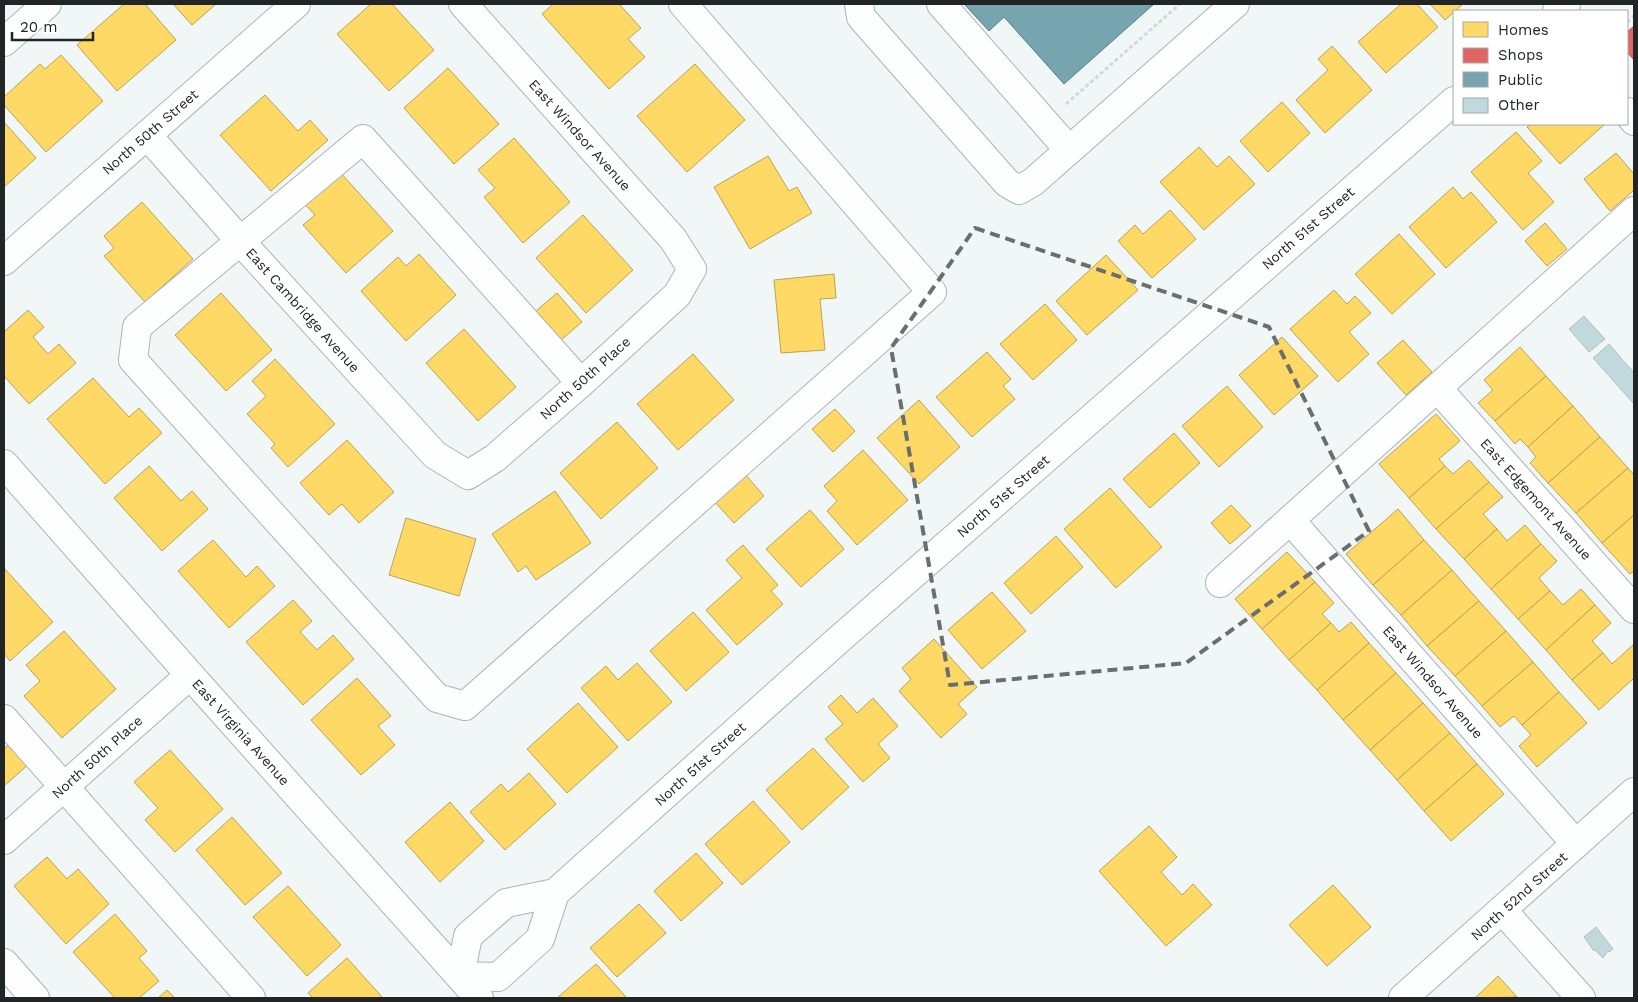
<svg xmlns="http://www.w3.org/2000/svg" width="1638" height="1002" font-family="'Work Sans',sans-serif">
	<style>
		.homes { fill: #ffd966; stroke: #bca352 }
		.shops { fill: #e06666; stroke: #a75252 }
		.public { fill: #76a5af; stroke: #5c7f86 }
		.building { fill: #c0d9dc; stroke: #babebe }
		.lines { fill: none; stroke-linecap: round; stroke-linejoin: round }
		.minor-casing { stroke: #afb3b3; stroke-width: 30 }
		.major-casing { stroke: #afb3b3; stroke-width: 30 }
		.path { stroke: #d6d8d8; stroke-width: 3; stroke-dasharray: 4 2.5; stroke-linecap: butt }
		.minor { stroke: #fdfefe; stroke-width: 28 }
		.major { stroke: #fdfefe; stroke-width: 28 }
		.marked { fill: none; stroke: #6a6e6e; stroke-width: 4; stroke-dasharray: 10 6; stroke-linejoin: round }
		.labels { text-anchor: middle; dominant-baseline: central; stroke-width: 5; stroke-linejoin: round; paint-order: stroke }
		.street-label { font-size: 14px; fill: #212525; stroke: #fff }
	</style>
	<rect width="100%" height="100%" fill="#f1f7f7"/>
	<g class="homes">
		<path d="M124,4h21l31,36 -59,51 -40,-46z"/>
		<path d="M173,4h43l-24,21z"/>
		<path d="M371,4h21l42,46 -45,41 -52,-57z"/>
		<path d="M553,4h66l22,24 -13,11 17,18 -36,32 -67,-75z"/>
		<path d="M1401,4h16l21,23 -52,46 -28,-31z"/>
		<path d="M1430,4h33l-18,16z"/>
		<path d="M1332,46l40,44 -47,43 -29,-33 32,-30 -10,-11z"/>
		<path d="M61,55l42,46 -57,51 -42,-47v-8l36,-33 5,5z"/>
		<path d="M695,64l50,56 -58,52 -50,-56z"/>
		<path d="M448,68l51,56 -45,40 -50,-56z"/>
		<path d="M265,95l33,36 12,-11 18,20 -57,51 -51,-56z"/>
		<path d="M1282,102l28,31 -42,39 -28,-31z"/>
		<path d="M4,122l32,36 -32,29z"/>
		<path d="M1531,124h74l-45,40 -33,-37z"/>
		<path d="M1516,132l26,29 -14,12 26,29 -31,28 -52,-58z"/>
		<path d="M514,138l56,64 -47,41 -39,-46 11,-9 -17,-18z"/>
		<path d="M1199,147l18,20 12,-11 26,28 -51,46 -44,-48z"/>
		<path d="M1616,153l18,21v16l-24,21 -26,-32z"/>
		<path d="M768,156l21,35 8,-4 15,26 -62,36 -36,-62z"/>
		<path d="M339,171l54,60 -47,42 -43,-48 12,-10 -12,-13z"/>
		<path d="M1453,187l10,12 8,-7 26,30 -51,46 -37,-41z"/>
		<path d="M142,202l51,57 -48,43 -41,-46 10,-8 -10,-12z"/>
		<path d="M1170,210l26,29 -44,39 -34,-37 17,-16 8,9z"/>
		<path d="M583,215l50,55 -47,43 -50,-55z"/>
		<path d="M1545,223l22,26 -20,17 -22,-25z"/>
		<path d="M1399,234l36,40 -43,40 -37,-40z"/>
		<path d="M419,254l37,41 -50,46 -45,-50 37,-34 8,9z"/>
		<path d="M1106,255l32,35 -51,45 -31,-34z"/>
		<path d="M834,274l2,24 -16,1 5,51 -44,3 -7,-73z"/>
		<path d="M1334,290l13,14 8,-8 16,17 -22,19 20,22 -31,28 -48,-53z"/>
		<path d="M221,293l51,57 -46,41 -51,-56z"/>
		<path d="M557,293l25,29 -21,18 -25,-29z"/>
		<path d="M1045,304l32,36 -44,40 -33,-36z"/>
		<path d="M28,310l16,17 -11,10 15,17 11,-10 17,19 -47,41 -25,-28v-44z"/>
		<path d="M464,329l52,58 -38,34 -52,-58z"/>
		<path d="M1282,337l36,39 -44,39 -35,-40z"/>
		<path d="M1403,340l29,32 -26,23 -29,-32z"/>
		<path d="M1520,347l26,29 -51,45 -17,-18 15,-13 -9,-10z"/>
		<path d="M987,352l24,27 -8,7 12,13 -43,38 -36,-40z"/>
		<path d="M693,354l41,46 -56,50 -41,-46z"/>
		<path d="M275,359l60,65 -47,43 -17,-19 4,-4 -28,-30 19,-18 -14,-15z"/>
		<path d="M1546,376l27,30 -45,41 -8,-8 -5,5 -20,-23z"/>
		<path d="M93,378l36,39 10,-9 23,25 -57,51 -58,-65z"/>
		<path d="M1227,386l36,41 -44,40 -37,-41z"/>
		<path d="M919,400l41,47 -41,37 -42,-46z"/>
		<path d="M1573,406l27,31 -52,46 -18,-20 6,-6 -8,-10z"/>
		<path d="M835,409l20,22 -22,21 -21,-23z"/>
		<path d="M1436,414l24,27 -21,18 6,7 -36,32 -30,-34z"/>
		<path d="M617,422l41,46 -57,51 -41,-46z"/>
		<path d="M1174,433l26,30 -50,45 -27,-29z"/>
		<path d="M1600,437l28,31 -52,45 -28,-30z"/>
		<path d="M347,440l47,52 -35,31 -17,-19 -13,11 -29,-32z"/>
		<path d="M863,450l45,50 -51,45 -30,-34 10,-10 -13,-15z"/>
		<path d="M1469,460l20,22 -53,47 -27,-31 36,-32 8,8z"/>
		<path d="M149,466l32,35 11,-10 16,18 -46,42 -48,-53z"/>
		<path d="M1628,468l6,7v40l-32,28 -26,-30z"/>
		<path d="M744,473l20,23 -30,27 -21,-23z"/>
		<path d="M1489,482l14,15 -20,17 14,15 -33,30 -28,-30z"/>
		<path d="M1110,488l52,59 -46,41 -52,-59z"/>
		<path d="M555,491l36,52 -55,37 -10,-14 -8,6 -26,-38z"/>
		<path d="M1231,505l20,21 -21,18 -19,-21z"/>
		<path d="M1398,509l26,31 -51,45 -27,-31z"/>
		<path d="M810,510l34,39 -43,38 -35,-38z"/>
		<path d="M1634,515v56l-4,3 -28,-31z"/>
		<path d="M406,518l70,21 -17,57 -70,-21z"/>
		<path d="M1525,525l16,19 -50,45 -27,-30 33,-30 10,12z"/>
		<path d="M1056,536l27,31 -52,47 -27,-31z"/>
		<path d="M213,540l33,37 11,-11 18,20 -46,42 -51,-57z"/>
		<path d="M1424,540l28,30 -51,45 -28,-30z"/>
		<path d="M1541,544l16,17 -18,17 11,13 -32,28 -27,-30z"/>
		<path d="M743,545l35,40 -7,6 12,13 -46,41 -31,-35 36,-32 -16,-18z"/>
		<path d="M1287,552l28,30 -53,47 -27,-30z"/>
		<path d="M4,568l49,54 -43,39 -6,-7z"/>
		<path d="M1452,570l27,31 -52,45 -26,-31z"/>
		<path d="M1315,582l19,21 -12,11 9,9 -42,37 -27,-31z"/>
		<path d="M1581,589l14,16 -49,45 -28,-31 32,-28 13,14z"/>
		<path d="M992,592l34,39 -44,38 -34,-39z"/>
		<path d="M293,600l19,21 -12,11 17,18 16,-15 21,24 -51,46 -57,-63z"/>
		<path d="M1479,601l27,30 -51,45 -28,-30z"/>
		<path d="M1595,605l16,18 -19,18 11,12 -31,27 -26,-30z"/>
		<path d="M693,612l36,40 -43,39 -36,-40z"/>
		<path d="M1351,622l18,21 -52,47 -28,-30 42,-37 8,9z"/>
		<path d="M64,631l52,58 -54,49 -38,-42 16,-15 -14,-16z"/>
		<path d="M1506,631l27,31 -51,44 -27,-30z"/>
		<path d="M934,639l43,48 -19,17 9,10 -26,24 -42,-47 12,-12 -9,-11z"/>
		<path d="M1369,643l27,30 -53,47 -26,-30z"/>
		<path d="M1634,644v34l-35,32 -27,-30 31,-27 9,11z"/>
		<path d="M1533,662l26,30 -37,33 -8,-9 -14,11 -18,-21z"/>
		<path d="M637,663l35,39 -44,39 -47,-53 25,-22 12,14z"/>
		<path d="M1396,673l27,30 -53,47 -27,-30z"/>
		<path d="M357,678l34,38 -13,10 17,19 -34,30 -50,-55z"/>
		<path d="M1559,692l28,31 -50,44 -18,-21 12,-11 -9,-10z"/>
		<path d="M841,695l16,18 16,-15 25,28 -20,18 12,14 -27,24 -38,-43 18,-15 -15,-17z"/>
		<path d="M578,703l40,44 -51,46 -40,-44z"/>
		<path d="M1423,703l27,30 -53,47 -27,-30z"/>
		<path d="M1450,733l27,31 -53,47 -27,-31z"/>
		<path d="M10,743l19,21 -25,22v-37z"/>
		<path d="M813,748l36,39 -47,43 -36,-40z"/>
		<path d="M170,750l53,59 -48,43 -30,-32 13,-12 -24,-26z"/>
		<path d="M1477,764l27,30 -53,47 -27,-30z"/>
		<path d="M529,773l27,31 -51,46 -35,-38 31,-28 7,8z"/>
		<path d="M753,801l37,41 -48,43 -37,-41z"/>
		<path d="M450,802l34,39 -44,41 -35,-40z"/>
		<path d="M232,817l50,56 -37,32 -49,-55z"/>
		<path d="M1149,826l28,31 -16,15 21,23 11,-11 19,21 -46,41 -67,-75z"/>
		<path d="M696,853l27,30 -42,38 -27,-30z"/>
		<path d="M47,857l20,22 11,-10 31,35 -43,40 -52,-58z"/>
		<path d="M1333,885l38,42 -44,39 -38,-41z"/>
		<path d="M288,886l53,59 -34,31 -54,-59z"/>
		<path d="M639,904l27,29 -49,44 -27,-29z"/>
		<path d="M115,914l32,37 -8,7 20,23 -20,17h-24l-42,-46z"/>
		<path d="M347,958l36,40h-70l-5,-5z"/>
		<path d="M596,964l31,34h-70z"/>
		<path d="M1498,976l19,21 -42,1z"/>
		<path d="M167,990l8,8h-17z"/>
	</g>
	<path class="shops" d="M1634,26v34l-7,-8v-20z"/>
	<path class="public" d="M964,4h190l-90,80 -60,-67 -15,14z"/>
	<g class="building">
		<path d="M1584,316l21,23 -16,13 -20,-23z"/>
		<path d="M1609,344l25,29v31l-41,-46z"/>
		<path d="M1596,927l17,22 -4,3 -1,-1 -5,7 -8,-8 -1,1 -10,-14z"/>
	</g>
	<g class="lines">
		<g class="minor-casing">
			<g id="minor">
				<path d="M859,4l2,13 146,166 12,7 14,-8 202,-178"/>
				<path d="M941,4l128,146"/>
				<path d="M1557,11l9,-7"/>
				<path d="M4,42l43,-38"/>
				<path d="M1627,112l7,9"/>
				<path d="M147,135l94,107 194,213 33,20 27,-17 86,-75 96,-88 15,-26 -19,-30 -210,-235"/>
				<path d="M4,261l292,-257"/>
				<path d="M581,383l-218,-244 -226,188 -4,33 304,338 28,8 467,-414 -249,-288"/>
				<path d="M1438,389l196,220"/>
				<path d="M4,464l186,211 289,323"/>
				<path d="M1290,520l286,324"/>
				<path d="M1220,583l414,-372"/>
				<path d="M4,719l247,279"/>
				<path d="M4,840l186,-165"/>
				<path d="M555,893l-15,46 -42,38 -38,-1 8,-40 38,-33 49,-10 281,-251 618,-541"/>
				<path d="M1503,911l78,87"/>
				<path d="M4,963l31,35"/>
			</g>
		</g>
		<g class="major-casing">
			<path id="major" d="M1403,998l231,-206"/>
		</g>
		<g class="path">
			<path d="M1627,22l7,-6"/>
			<path d="M1066,104l114,-100"/>
		</g>
		<use href="#minor" class="minor"/>
		<use href="#major" class="major"/>
	</g>
	<path class="marked" d="M975,228l294,99 100,204 -183,132 -236,22 -59,-337z"/>
	<g class="labels">
		<g class="street-label">
			<text transform="translate(150 132) rotate(-41)">North 50th Street</text>
			<text transform="translate(580 135) rotate(48)">East Windsor Avenue</text>
			<text transform="translate(1308 228) rotate(-41)">North 51st Street</text>
			<text transform="translate(303 310) rotate(48)">East Cambridge Avenue</text>
			<text transform="translate(585 378) rotate(-42)">North 50th Place</text>
			<text transform="translate(1003 496) rotate(-41)">North 51st Street</text>
			<text transform="translate(1536 499) rotate(48)">East Edgemont Avenue</text>
			<text transform="translate(1433 682) rotate(49)">East Windsor Avenue</text>
			<text transform="translate(241 732) rotate(48)">East Virginia Avenue</text>
			<text transform="translate(97 757) rotate(-42)">North 50th Place</text>
			<text transform="translate(700 764) rotate(-42)">North 51st Street</text>
			<text transform="translate(1519 896) rotate(-42)">North 52nd Street</text>
		</g>
	</g>
	<rect width="1638" height="1002" fill="none" stroke="#212525" stroke-width="10"/>
	<rect x="1453" y="10" width="175" height="115" fill="#ffffff" stroke="#a6a8a8"/>
	<rect x="1463" y="22" width="25" height="15" fill="#ffd966" stroke="#a6a8a8"/>
	<text x="1498" y="35" font-size="15" fill="#212525">Homes</text>
	<rect x="1463" y="48" width="25" height="15" fill="#e06666" stroke="#a6a8a8"/>
	<text x="1498" y="60" font-size="15" fill="#212525">Shops</text>
	<rect x="1463" y="72" width="25" height="15" fill="#76a5af" stroke="#a6a8a8"/>
	<text x="1498" y="85" font-size="15" fill="#212525">Public</text>
	<rect x="1463" y="98" width="25" height="15" fill="#c0d9dc" stroke="#a6a8a8"/>
	<text x="1498" y="110" font-size="15" fill="#212525">Other</text>
	<path d="M12 32v8h81v-8" fill="none" stroke="#212525" stroke-width="2.5"/>
	<text x="20" y="32" font-size="15" fill="#212525" stroke="#ffffff" stroke-width="4" paint-order="stroke">20 m</text>
</svg>
